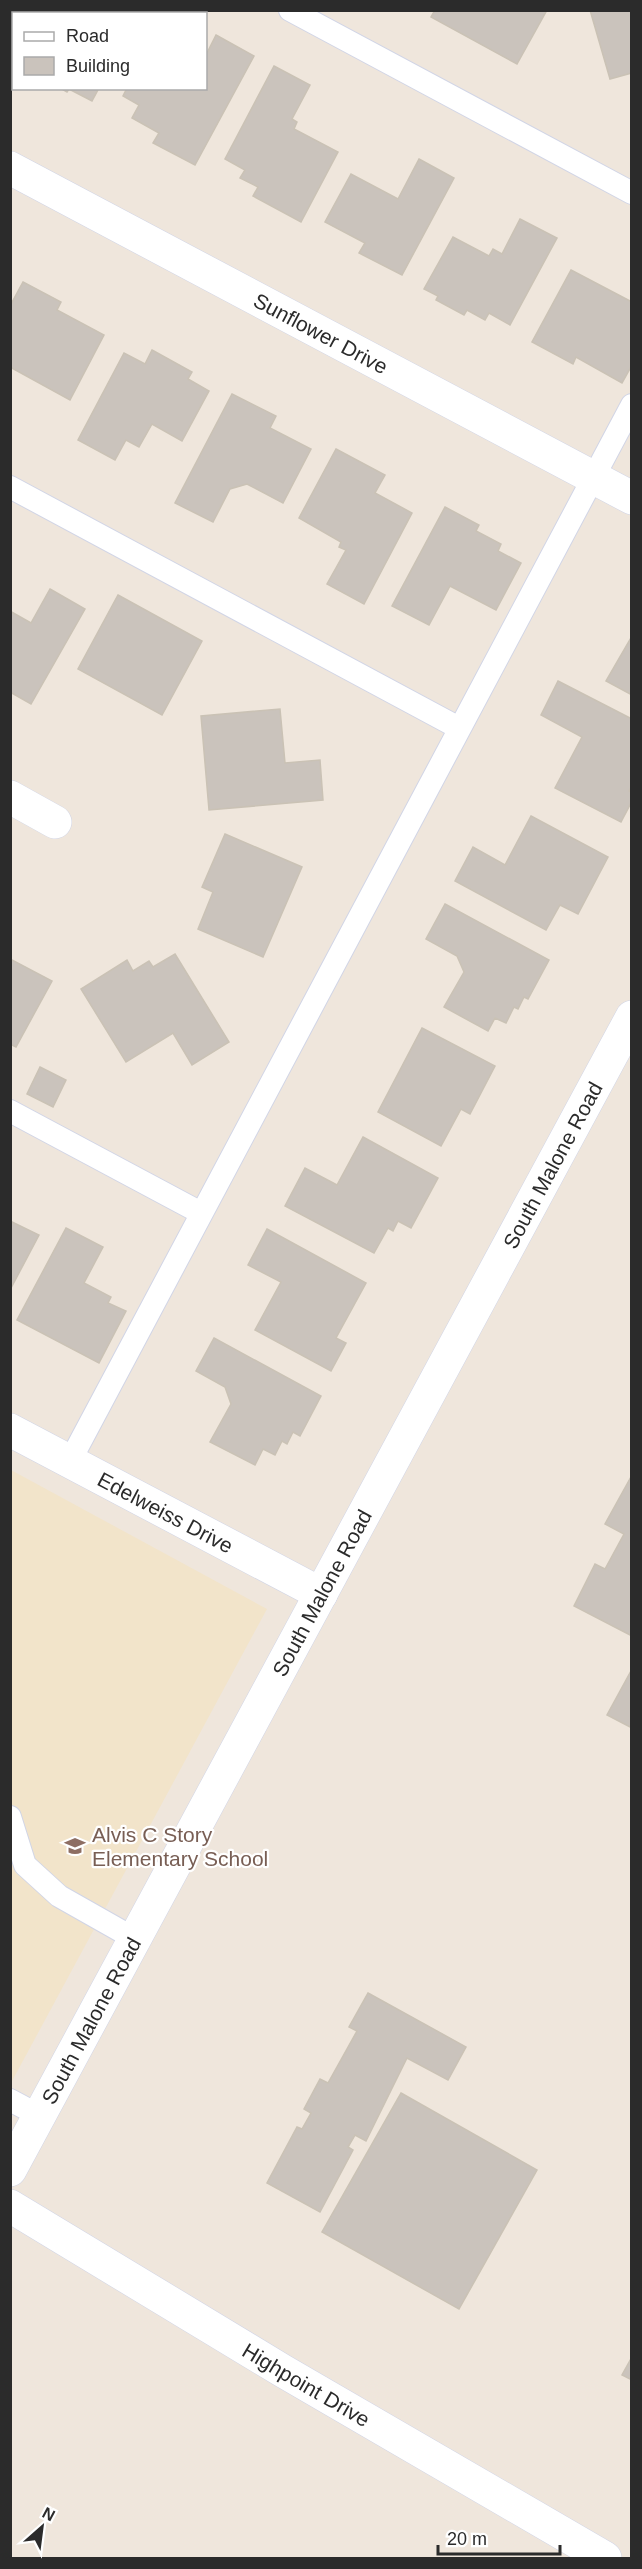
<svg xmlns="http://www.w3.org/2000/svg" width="642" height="2569" font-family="Helvetica,sans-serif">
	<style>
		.education { fill: #f2e4ca }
		.building { fill: #cac3bc; stroke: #cac2b5; stroke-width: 1.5 }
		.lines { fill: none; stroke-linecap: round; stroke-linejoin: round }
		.service-casing { stroke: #d1d5e6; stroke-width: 24 }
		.minor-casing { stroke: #d1d5e6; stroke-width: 34 }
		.tertiary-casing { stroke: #d1d5e6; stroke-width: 34 }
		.service { stroke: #fff; stroke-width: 22 }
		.minor { stroke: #fff; stroke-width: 33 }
		.tertiary { stroke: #fff; stroke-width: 33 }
		.labels { text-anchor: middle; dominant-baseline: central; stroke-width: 4.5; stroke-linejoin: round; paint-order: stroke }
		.street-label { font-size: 21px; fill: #2b2b2b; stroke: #fff }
		.education-label { font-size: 21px; fill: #785e54; stroke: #fff; text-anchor: start }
	</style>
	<rect width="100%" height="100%" fill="#efe6dc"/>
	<path class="education" d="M11,1470l256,139 -256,474z"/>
	<g class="building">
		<path d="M94,10h33l5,4h-40z"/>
		<path d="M435,10h112l-30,54 -86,-47z"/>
		<path d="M590,10h42v63l-22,6z"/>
		<path d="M216,35l38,21 -59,109 -42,-22 6,-10 -27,-15 7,-13 -16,-9 4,-8h79v-33z"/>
		<path d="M274,66l36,19 -18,34 5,3 -3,7 44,23 -37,70 -48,-26 5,-9 -18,-9 5,-8 -20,-11z"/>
		<path d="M60,88h39l-7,13 -23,-12 -2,3z"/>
		<path d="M419,159l35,19 -52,97 -43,-22 6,-10 -40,-21 26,-48 47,25z"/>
		<path d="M520,219l37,19 -47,87 -21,-12 -4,7 -18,-10 -3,5 -28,-15 2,-4 -14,-7 29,-52 36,19 4,-7 9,5z"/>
		<path d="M571,270l61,32v63l-10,18 -46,-26 -3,7 -41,-22z"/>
		<path d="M23,282l38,20 -4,8 47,25 -34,65 -60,-33v-61z"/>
		<path d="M152,350l40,22 -4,7 21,12 -27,50 -30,-17 -13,23 -13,-7 -11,20 -37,-20 46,-87 21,11z"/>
		<path d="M232,394l44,22 -6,12 41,21 -28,54 -36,-19 -17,5 -17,33 -38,-19z"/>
		<path d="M336,449l49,26 -10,18 37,20 -48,91 -37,-20 19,-34 -7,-3 2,-5 -42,-24z"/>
		<path d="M445,507l34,18 -3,6 25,13 -3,7 23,12 -25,47 -46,-24 -21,39 -37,-19z"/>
		<path d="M50,589l35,20 -54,95 -21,-12v-81l21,12z"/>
		<path d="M118,595l84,46 -40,74 -84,-46z"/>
		<path d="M632,636v59l-26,-14z"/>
		<path d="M558,681l74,38v66l-3,6 3,1v9l-11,21 -66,-34 27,-51 -41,-22z"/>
		<path d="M280,709l5,54 35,-3 3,40 -114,10 -8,-94z"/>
		<path d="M531,816l77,41 -30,57 -18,-9 -14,25 -91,-49 18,-34 32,18z"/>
		<path d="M225,834l77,33 -39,90 -65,-28 15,-37 -11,-5z"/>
		<path d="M445,904l104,56 -21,39 -4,-2 -6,12 -4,-2 -8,16 -11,-5 -7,13 -44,-24 20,-35 -7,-16 -31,-17z"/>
		<path d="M175,954l54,88 -37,23 -19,-32 -47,29 -45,-73 46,-29 6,11 16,-10 4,6z"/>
		<path d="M10,959l42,22 -36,66 -6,-3z"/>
		<path d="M422,1028l73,38 -25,48 -9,-5 -20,37 -63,-34z"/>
		<path d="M40,1067l26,13 -13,27 -26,-13z"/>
		<path d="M363,1137l75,41 -27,50 -13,-7 -5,10 -5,-3 -14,25 -89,-47 20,-38 32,17z"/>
		<path d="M10,1221l29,14 -29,55z"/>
		<path d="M66,1228l37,19 -19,36 27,14 -3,6 18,8 -27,52 -82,-43z"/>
		<path d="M267,1229l99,54 -30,55 10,5 -15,28 -76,-41 26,-48 -33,-17z"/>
		<path d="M214,1338l107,58 -21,40 -7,-4 -6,12 -5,-3 -7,14 -12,-6 -8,16 -45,-23 21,-38 -6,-17 -29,-16z"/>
		<path d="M632,1475v161l-58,-30 21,-42 10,5 19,-35 -19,-10z"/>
		<path d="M632,1669v59l-25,-13z"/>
		<path d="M368,1993l98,54 -18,33 -41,-22 -41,83 -11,-6 -7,12 5,3 -33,62 -53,-29 30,-56 5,2 9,-16 -7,-4 16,-30 8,4 29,-52 -8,-4z"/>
		<path d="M401,2093l136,77 -78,139 -137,-77z"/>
		<path d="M632,2357v23l-10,-5z"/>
	</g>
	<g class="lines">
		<g class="service-casing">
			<g id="service">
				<path d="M290,10l342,183"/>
				<path d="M10,487l449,241"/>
				<path d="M10,1111l191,102"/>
				<path d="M70,1461l562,-1056"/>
				<path d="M10,1817l15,48 34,31 76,43"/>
				<path d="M10,2100l30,16"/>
			</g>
		</g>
		<g class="minor-casing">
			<g id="minor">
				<path id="s1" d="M10,168l622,330"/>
				<path d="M10,797l45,25"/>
				<path id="s2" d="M10,2206l273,165 322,187"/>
			</g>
		</g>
		<g class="tertiary-casing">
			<g id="tertiary">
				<path id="s3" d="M10,1430l311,164"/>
				<path id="s4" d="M10,2170l622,-1153"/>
			</g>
		</g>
		<use href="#service" class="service"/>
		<use href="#minor" class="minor"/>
		<use href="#tertiary" class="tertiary"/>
	</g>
	<defs>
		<g id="school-bare" transform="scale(1.62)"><path d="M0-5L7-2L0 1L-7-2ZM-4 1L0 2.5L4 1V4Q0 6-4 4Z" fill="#8d6e63" stroke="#fff" stroke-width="2.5" paint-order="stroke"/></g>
	</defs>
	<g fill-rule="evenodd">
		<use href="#school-bare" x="75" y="1846"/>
	</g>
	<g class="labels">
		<g class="street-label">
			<text stroke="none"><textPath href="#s1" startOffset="352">Sunflower Drive</textPath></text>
			<text stroke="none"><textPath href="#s4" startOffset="1142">South Malone Road</textPath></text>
			<text stroke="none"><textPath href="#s3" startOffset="176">Edelweiss Drive</textPath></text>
			<text stroke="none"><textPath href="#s4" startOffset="656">South Malone Road</textPath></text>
			<text stroke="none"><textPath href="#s4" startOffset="170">South Malone Road</textPath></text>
			<text stroke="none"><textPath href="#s2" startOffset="346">Highpoint Drive</textPath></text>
		</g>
		<g class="education-label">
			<text x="92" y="1834">Alvis C Story<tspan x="92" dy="24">Elementary School</tspan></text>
		</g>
	</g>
	<rect width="642" height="2569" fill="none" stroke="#2b2b2b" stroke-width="24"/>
	<rect x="12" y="12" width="195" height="78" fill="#ffffff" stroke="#aaaaaa" stroke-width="1.5"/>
	<rect x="24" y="32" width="30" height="9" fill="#ffffff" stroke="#aaaaaa" stroke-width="1.5"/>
	<text x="66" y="42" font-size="18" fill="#2b2b2b">Road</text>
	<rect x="24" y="57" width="30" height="18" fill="#cac3bc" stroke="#aaaaaa" stroke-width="1.5"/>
	<text x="66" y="72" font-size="18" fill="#2b2b2b">Building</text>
	<g transform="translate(42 2527) rotate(28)" stroke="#ffffff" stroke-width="4.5" paint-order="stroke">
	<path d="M0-4.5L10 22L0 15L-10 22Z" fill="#2b2b2b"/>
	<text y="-9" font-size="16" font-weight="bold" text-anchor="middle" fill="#2b2b2b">N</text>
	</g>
	<path d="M438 2545v9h122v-9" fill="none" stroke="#2b2b2b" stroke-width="3"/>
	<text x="447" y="2545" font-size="18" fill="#2b2b2b" stroke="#ffffff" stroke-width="4.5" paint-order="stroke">20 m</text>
</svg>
